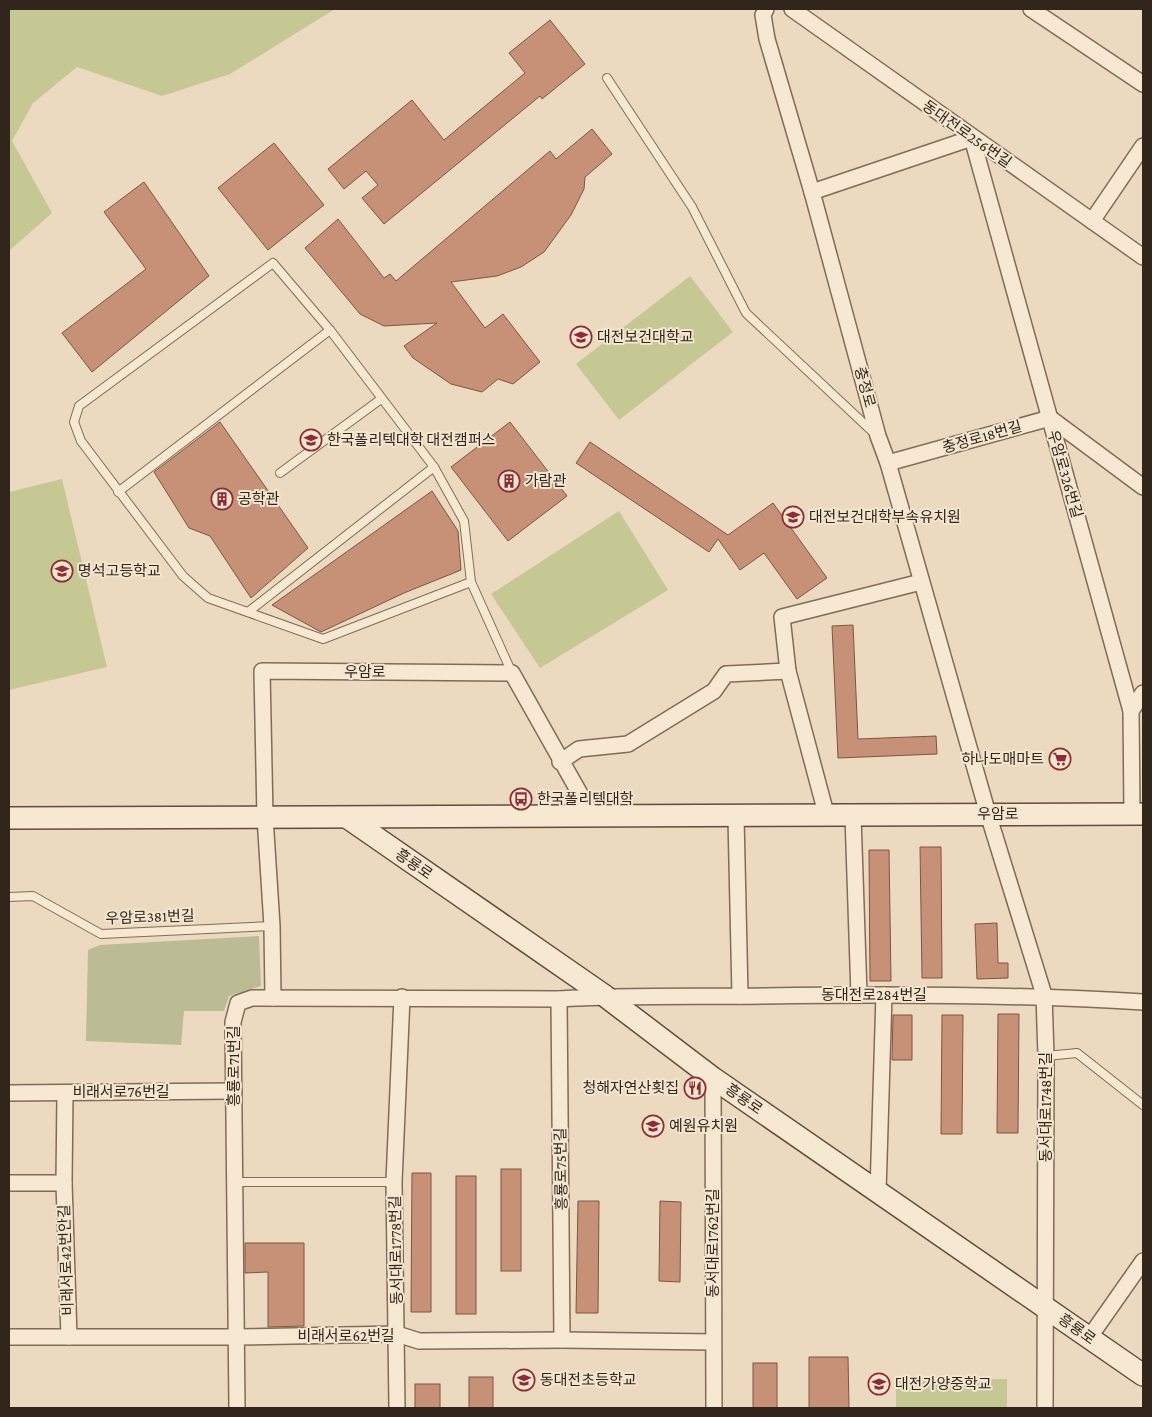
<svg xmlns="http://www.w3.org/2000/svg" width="1152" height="1417" font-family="'Crimson Pro','Noto Sans KR',serif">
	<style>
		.green { fill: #c6c894 }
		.cemetery { fill: #bbbc93 }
		.building { fill: #c79177; stroke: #805440 }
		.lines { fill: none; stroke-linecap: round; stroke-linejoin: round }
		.service-casing { stroke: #826b58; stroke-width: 10 }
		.minor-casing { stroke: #826b58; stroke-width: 18 }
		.secondary-casing { stroke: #644c3c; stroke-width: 24 }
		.service { stroke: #f6e8d1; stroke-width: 8 }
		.minor { stroke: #f6e8d1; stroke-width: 15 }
		.secondary { stroke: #f6e8d1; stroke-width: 21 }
		.labels { text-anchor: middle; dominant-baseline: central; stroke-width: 4; stroke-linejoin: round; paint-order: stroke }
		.street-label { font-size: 15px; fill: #32251c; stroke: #f3e5ce }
		.poi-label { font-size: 15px; fill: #32251c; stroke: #f3e5ce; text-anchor: start }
	</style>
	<rect width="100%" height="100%" fill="#ebdabf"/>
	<g class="green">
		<path d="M9,9h326l-105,65 -68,22 -85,-29 -44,36 -21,38 40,72 -43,38z"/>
		<path d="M690,276l43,56 -114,88 -43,-56z"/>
		<path d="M62,479l45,188 -98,23v-198z"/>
		<path d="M619,511l49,79 -128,78 -49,-74z"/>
		<rect x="896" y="1379" width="111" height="29"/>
	</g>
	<path class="cemetery" d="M259,936l2,50 -32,10 -5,15h-40l-3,34 -95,-4 2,-91 12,-5z"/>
	<g class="building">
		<path d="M550,20l35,44 -43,35 -2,-3 -156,128 -22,-26 16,-13 -12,-14 -22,18 -16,-20 84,-69 32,40 81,-67 -16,-20z"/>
		<path d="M592,129l20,25 -27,23 -1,12 -13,26 -27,37 -23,15 -24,9 -46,6 34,46 18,-14 37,48 -27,22 -15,-5 -16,13 -31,-8 -38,-26 -9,-12 33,-23 -53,3 -24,-12 -55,-66 33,-29 46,59 6,-4 6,7 154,-130 6,8z"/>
		<path d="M274,143l50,62 -56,45 -50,-62z"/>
		<path d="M144,182l65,94 -117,96 -30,-39 84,-64 -42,-57z"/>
		<path d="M220,422l88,126 -57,50 -41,-62 -21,-8 -35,-56z"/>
		<path d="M510,422l57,74 -59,45 -57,-74z"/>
		<path d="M590,442l138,93 45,-32 54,75 -30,21 -33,-46 -24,17 -22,-31 -9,13 -133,-89z"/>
		<path d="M432,491l26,40 3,39 -57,23 -83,39 -49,-27z"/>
		<path d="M853,625l5,114 78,-3 1,18 -99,4 -6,-132z"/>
		<path d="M920,847h21l1,131h-20z"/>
		<path d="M869,850h20l2,131h-21z"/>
		<path d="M997,923l1,40h10v15l-31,1 -2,-55z"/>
		<path d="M998,1014h21l-1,119h-21z"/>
		<path d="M893,1015h19v45h-20z"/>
		<path d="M942,1015h21l-1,119h-21z"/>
		<rect x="501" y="1169" width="20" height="102"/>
		<path d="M412,1173h19v139h-20z"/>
		<rect x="456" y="1176" width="20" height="138"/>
		<path d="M578,1201h21l-1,112h-22z"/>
		<path d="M660,1201l21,1 -1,80 -21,-1z"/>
		<path d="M245,1243h59v83l-36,1v-55l-23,1z"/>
		<path d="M809,1357h39l1,51h-40z"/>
		<rect x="753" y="1363" width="24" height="45"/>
		<rect x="469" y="1377" width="24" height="31"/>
		<rect x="415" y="1384" width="25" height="24"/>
	</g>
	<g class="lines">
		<g class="service-casing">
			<g id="service">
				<path d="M607,78l85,129 54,106 128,120"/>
				<path d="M280,473l101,-74"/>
				<path d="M118,492l212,-162"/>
				<path d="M471,582l-148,57 -115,-41 -25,-22 -102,-135 -7,-19 5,-16 194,-143 57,67 104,137 30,54 7,61 41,91"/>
				<path d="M248,612l186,-145"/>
				<path d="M9,897l24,-1 68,38 171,-8"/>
				<path d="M1046,1056l31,-3 66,52"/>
				<path d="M235,1182h159"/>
			</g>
		</g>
		<g class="minor-casing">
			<g id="minor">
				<path d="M766,9l-3,6 4,24 45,153 66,244 10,27 100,351 56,181 2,61 -1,352"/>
				<path d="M792,9l351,248"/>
				<path d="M1031,9l112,75"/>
				<path d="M812,192l160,-54 159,573 1,102"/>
				<path d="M1092,221l51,-75"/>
				<path d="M888,463l162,-45 93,69"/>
				<path d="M1131,711l12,-18"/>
				<path d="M560,762l19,-13 49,-5 86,-53 12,-17 62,-3"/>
				<path d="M853,816l6,179"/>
				<path d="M736,817l4,179"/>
				<path d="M827,817l-39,-146 -6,-54 139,-35"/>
				<path d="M273,998l-1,-72 -7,-109 -3,-146 250,2 81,144"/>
				<path d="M559,999l3,341"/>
				<path d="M713,1078l1,330"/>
				<path d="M9,1093l225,-2"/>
				<path d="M65,1093l-1,90 5,154"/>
				<path d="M9,1183h55"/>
				<path d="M878,1192l6,-197"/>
				<path d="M9,1337h227l161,-3 22,7 143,-1 151,2"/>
				<path d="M1089,1338l54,-77"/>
				<path d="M237,1408l-4,-386 5,-19 14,-5 307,1c68,-4 136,-2 205,-3 126,-2 253,-2 379,6"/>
				<path d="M397,1408l-3,-226 8,-185"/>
			</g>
		</g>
		<g class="secondary-casing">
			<g id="secondary">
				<path d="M9,818l1134,-4"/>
				<path d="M348,818l257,178 108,82 430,297"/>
			</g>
		</g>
		<use href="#service" class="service"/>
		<use href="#minor" class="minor"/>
		<use href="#secondary" class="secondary"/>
	</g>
	<defs>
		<g id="university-ring" transform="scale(1.125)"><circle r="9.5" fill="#f3e5ce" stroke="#8d2c35" stroke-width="1.5"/><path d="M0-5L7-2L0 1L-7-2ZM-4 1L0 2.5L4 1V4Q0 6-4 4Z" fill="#8d2c35"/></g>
		<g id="school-ring" transform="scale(1.125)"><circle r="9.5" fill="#f3e5ce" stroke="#8d2c35" stroke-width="1.5"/><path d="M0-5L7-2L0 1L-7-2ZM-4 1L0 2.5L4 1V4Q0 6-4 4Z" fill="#8d2c35"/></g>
		<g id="building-ring" transform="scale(1.125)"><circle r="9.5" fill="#f3e5ce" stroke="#8d2c35" stroke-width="1.5"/><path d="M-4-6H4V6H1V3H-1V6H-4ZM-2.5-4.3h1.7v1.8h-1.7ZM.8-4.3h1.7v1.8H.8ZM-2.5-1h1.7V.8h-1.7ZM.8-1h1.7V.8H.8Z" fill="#8d2c35"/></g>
		<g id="supermarket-ring" transform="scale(1.125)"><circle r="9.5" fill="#f3e5ce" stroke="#8d2c35" stroke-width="1.5"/><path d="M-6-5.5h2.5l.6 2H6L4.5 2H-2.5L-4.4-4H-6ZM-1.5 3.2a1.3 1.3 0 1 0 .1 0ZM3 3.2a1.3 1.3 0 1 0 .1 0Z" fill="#8d2c35"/></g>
		<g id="bus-ring" transform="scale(1.125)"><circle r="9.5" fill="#f3e5ce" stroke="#8d2c35" stroke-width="1.5"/><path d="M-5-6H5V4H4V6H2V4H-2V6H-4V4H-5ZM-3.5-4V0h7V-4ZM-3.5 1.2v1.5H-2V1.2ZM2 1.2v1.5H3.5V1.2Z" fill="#8d2c35"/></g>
		<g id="restaurant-ring" transform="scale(1.125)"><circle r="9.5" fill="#f3e5ce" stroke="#8d2c35" stroke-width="1.5"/><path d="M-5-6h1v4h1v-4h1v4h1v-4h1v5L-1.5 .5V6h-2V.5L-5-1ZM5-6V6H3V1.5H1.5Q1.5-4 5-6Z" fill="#8d2c35"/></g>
	</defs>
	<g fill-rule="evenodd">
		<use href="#university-ring" x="581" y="337"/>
		<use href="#school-ring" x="311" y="440"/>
		<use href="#building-ring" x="509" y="481"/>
		<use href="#building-ring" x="222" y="499"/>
		<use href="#school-ring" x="793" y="517"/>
		<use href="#school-ring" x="62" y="571"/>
		<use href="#supermarket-ring" x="1060" y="759"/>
		<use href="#bus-ring" x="521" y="799"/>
		<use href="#restaurant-ring" x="695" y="1088"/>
		<use href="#school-ring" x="653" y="1126"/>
		<use href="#school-ring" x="524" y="1380"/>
		<use href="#school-ring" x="879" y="1384"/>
	</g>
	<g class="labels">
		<g class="street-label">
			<text transform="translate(967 134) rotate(35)">동대전로256번길</text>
			<text transform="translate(865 387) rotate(75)">충정로</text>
			<text transform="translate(982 437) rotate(-16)">충정로18번길</text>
			<text transform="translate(1065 474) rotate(74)">우암로326번길</text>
			<text x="365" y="672">우암로</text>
			<text x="998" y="814">우암로</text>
			<text transform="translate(414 864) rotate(35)">흥룡로</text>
			<text transform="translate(150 917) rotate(-2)">우암로381번길</text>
			<text x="874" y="995">동대전로284번길</text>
			<text transform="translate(234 1066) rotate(-90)">흥룡로71번길</text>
			<text x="121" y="1092">비래서로76번길</text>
			<text transform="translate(744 1099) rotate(35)">흥룡로</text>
			<text transform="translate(1046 1107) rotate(-90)">동서대로1748번길</text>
			<text transform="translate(561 1169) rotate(-91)">흥룡로75번길</text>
			<text transform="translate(713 1243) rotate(-90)">동서대로1762번길</text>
			<text transform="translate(396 1250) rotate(-91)">동서대로1778번길</text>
			<text transform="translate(66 1260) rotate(-92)">비래서로42번안길</text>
			<text transform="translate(1077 1329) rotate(36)">흥룡로</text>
			<text x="346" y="1336">비래서로62번길</text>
		</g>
		<g class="poi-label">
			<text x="597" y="337">대전보건대학교</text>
			<text x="327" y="440">한국폴리텍대학 대전캠퍼스</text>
			<text x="525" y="481">가람관</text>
			<text x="238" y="499">공학관</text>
			<text x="809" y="517">대전보건대학부속유치원</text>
			<text x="78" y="571">명석고등학교</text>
			<text x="1044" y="759" text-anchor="end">하나도매마트</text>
			<text x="537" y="799">한국폴리텍대학</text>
			<text x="679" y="1088" text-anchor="end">청해자연산횟집</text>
			<text x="669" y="1126">예원유치원</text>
			<text x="540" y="1380">동대전초등학교</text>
			<text x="895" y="1384">대전가양중학교</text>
		</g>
	</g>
	<rect width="1152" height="1417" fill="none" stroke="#32251c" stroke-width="20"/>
</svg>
